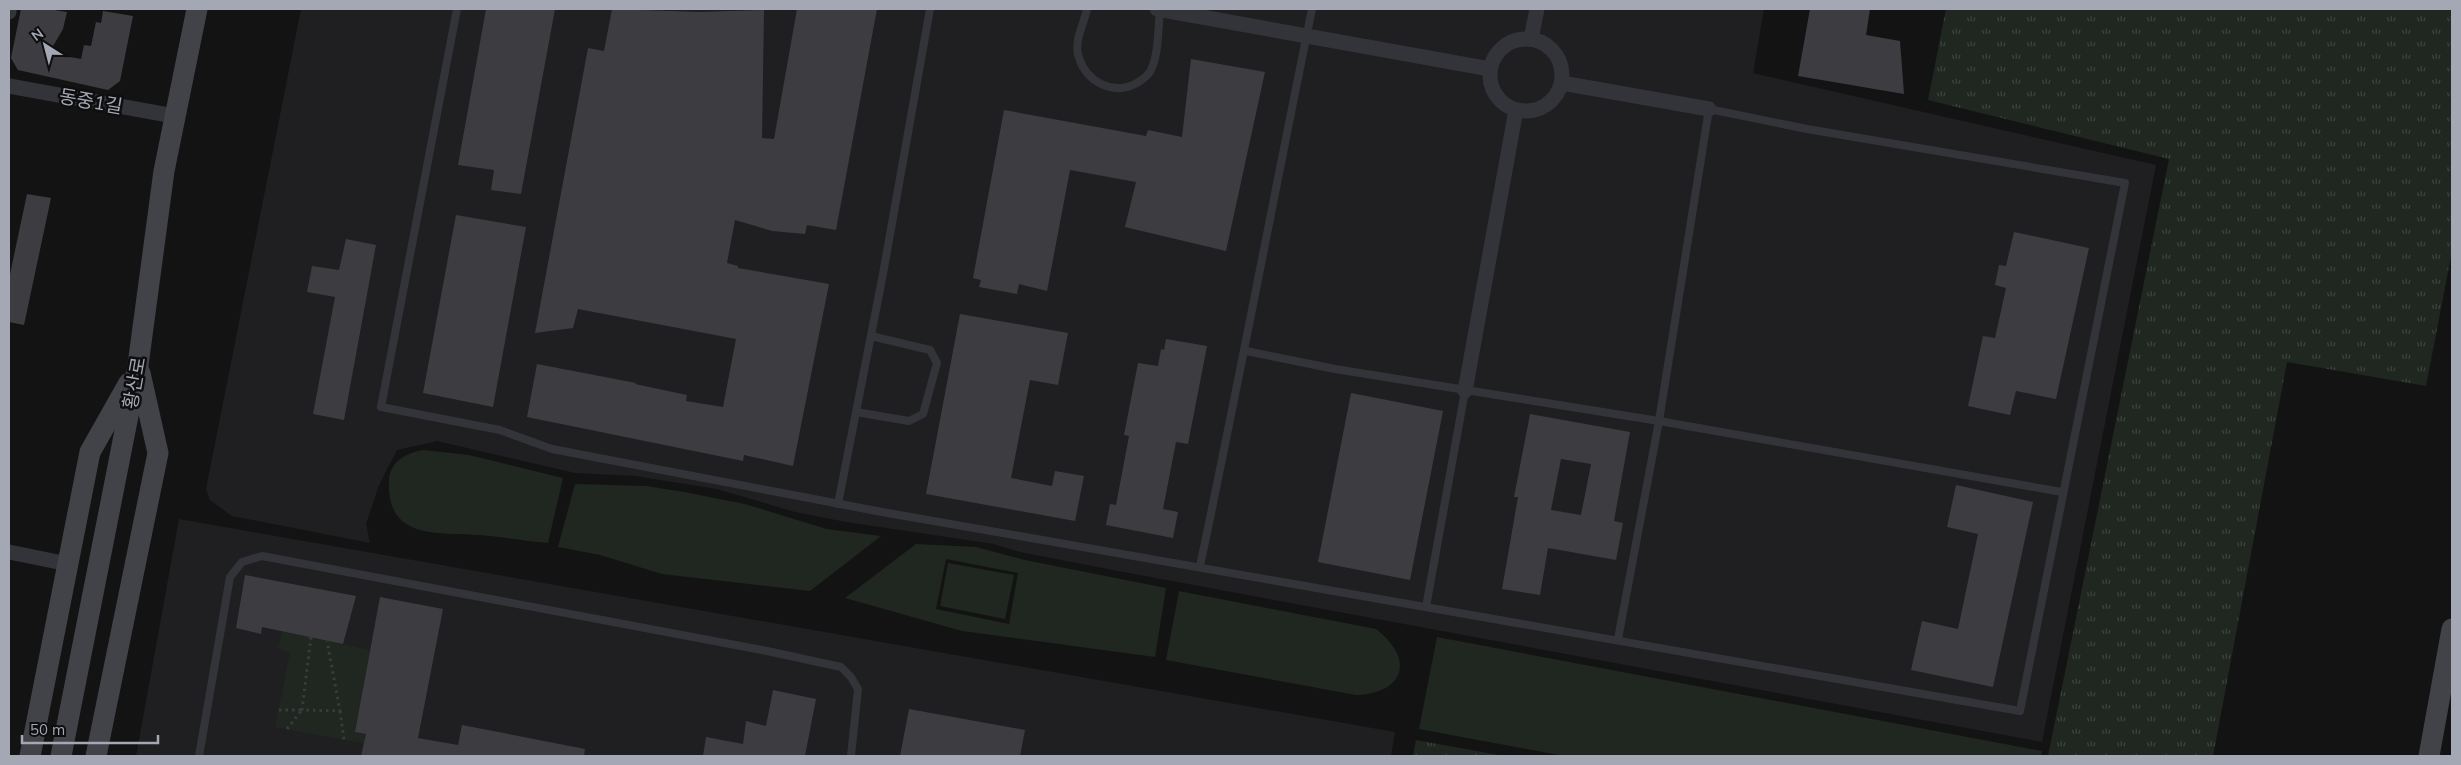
<svg xmlns="http://www.w3.org/2000/svg" width="2461" height="765" font-family="Mulish,'Noto Sans KR',sans-serif">
	<style>
		.built { fill: #1f1f21 }
		.grass { fill: url(#grass-tufts) }
		.green { fill: #1f2720; fill-rule: evenodd }
		.building { fill: #3d3d41; fill-rule: evenodd }
		.lines { fill: none; stroke-linecap: round; stroke-linejoin: round }
		.path { stroke: #393b40; stroke-width: 3; stroke-dasharray: 2.5 4; stroke-linecap: butt }
		.lane { stroke: #333439; stroke-width: 8 }
		.street { stroke: #333439; stroke-width: 15 }
		.secondary { stroke: #414349; stroke-width: 21 }
		.labels { text-anchor: middle; dominant-baseline: central; stroke-width: 5; stroke-linejoin: round; paint-order: stroke }
		.street-label { font-size: 19px; fill: #a4a8b5; stroke: #0e0e0f }
	</style>
	<defs>
		<pattern id="grass-tufts" width="24" height="20" patternUnits="userSpaceOnUse" patternTransform="scale(1.25)"><rect width="24" height="20" fill="#1f2720"/><path d="M3 7l-1-3M5 7V3M7 7l1-3M15 17l-1-3M17 17v-4M19 17l1-3" fill="none" stroke="#3d443e"/></pattern>
	</defs>
	<rect width="100%" height="100%" fill="#131314"/>
	<g class="built">
		<path d="M301,9h1463l-11,64 403,92 -114,577 -924,-171 -98,-19 -26,-8 -148,-22 -51,-10 -78,-23 -82,-13 -60,-3 -138,-32 -40,9 -18,35 -13,39 4,19 -138,-27 -22,-16 -4,-11z"/>
		<path d="M179,519l1216,213 -4,24h-1255z"/>
	</g>
	<g class="grass">
		<path d="M1946,9h506v242l-26,135 -139,-24 -74,394h-165l121,-597 -241,-59z"/>
		<path d="M1416,740l88,16h-91z"/>
	</g>
	<g class="green">
		<path d="M423,450l46,5 94,23 -15,65c-22,-2 -45,-6 -68,-8 -42,-3 -94,6 -91,-55 1,-19 18,-27 34,-30z"/>
		<path d="M575,484l71,2 38,6 61,12 82,25 54,7 -71,55 -148,-17 -62,-19 -42,-8z"/>
		<path d="M916,544l60,3 49,13 141,28 -11,69 -193,-26 -117,-33zM946,559l72,14 -9,51 -73,-15z"/>
		<path d="M948,563l66,12 -9,44 -65,-13z"/>
		<path d="M1179,591l197,38c39,30 29,64 -20,66l-190,-35z"/>
		<path d="M282,631l88,19 -15,82 13,3 -2,9 -91,-17 15,-75 -12,-3z"/>
		<path d="M1437,637l605,114 -1,5h-477l-145,-27z"/>
	</g>
	<g class="building">
		<path d="M21,9h27l19,3 -4,17 -14,24 32,6 3,-14 7,1 5,-24 5,1 2,-12 30,5 -13,65 -12,9 -90,-20 -7,-12z"/>
		<path d="M486,9h69l-34,185 -30,-4 3,-20 -36,-5z"/>
		<path d="M612,9l88,3 64,-2 -2,128 12,1 23,-130h80l-41,221 -29,-5 -2,9 -33,-3 -37,-11 -8,43 11,3v2l91,16 -36,182 -49,-11 -1,6 -216,-44 10,-53 99,19 -1,1 52,11 -1,6 37,6 13,-68 -158,-30 -5,19 -38,5 53,-285 16,3z"/>
		<path d="M1810,9h60l-4,26 34,6 4,53 -106,-18z"/>
		<path d="M1191,59l74,13 -39,179 -101,-24 11,-45 -66,-12 -23,121 -28,-7 -2,10 -38,-7 2,-7 -8,-2 31,-168 142,26 2,-6 34,7z"/>
		<path d="M27,194l24,4 -27,127 -15,-3v-43z"/>
		<path d="M456,215l70,12 -33,180 -70,-14z"/>
		<path d="M2014,232l75,16 -33,151 -40,-8 -6,24 -42,-9 15,-70 12,2 11,-50 -11,-3 4,-20 7,1z"/>
		<path d="M346,239l30,6 -32,175 -31,-6 22,-117 -28,-5 5,-26 27,4z"/>
		<path d="M960,314l108,19 -10,52 -28,-5 -19,98 41,8 3,-15 29,5 -9,45 -149,-27z"/>
		<path d="M1166,339l41,7 -19,98 -12,-2 -13,67 15,3 -5,26 -67,-13 4,-21 6,1 13,-69 -5,-1 14,-72 20,3 3,-17 3,1z"/>
		<path d="M1351,393l92,18 -33,169 -92,-18z"/>
		<path d="M1530,414l100,18 -16,89 9,2 -7,37 -68,-12 -8,47 -38,-6 16,-92h-4zM1561,459l30,5 -10,51 -30,-5z"/>
		<path d="M1956,485l77,17 -40,185 -82,-17 11,-49 36,8 20,-95 -31,-7z"/>
		<path d="M245,575l111,21 -13,48 -81,-17 -1,7 -25,-6z"/>
		<path d="M380,597l63,12 -25,129 40,7 4,-20 123,24 -1,7h-223l5,-22 -11,-2z"/>
		<path d="M773,690l43,9 -11,57h-102l3,-19 37,7 3,-23 20,5z"/>
		<path d="M909,709l116,21 -5,26h-120z"/>
	</g>
	<g class="lines">
		<g class="path">
			<path d="M311,637l-9,73 38,1 -13,-70"/>
			<path d="M279,710h23"/>
			<path d="M340,711l4,29"/>
			<path d="M287,729l15,-19"/>
		</g>
		<g class="lane">
			<path d="M457,9l-76,398 119,23 52,19 330,63 1138,199 105,-528 -318,-54 -98,-20 -50,312 -41,218"/>
			<path d="M1087,9c-3,15 -14,33 -8,49 8,24 34,38 58,25 5,-3 11,-7 14,-13 8,-17 7,-42 9,-61"/>
			<path d="M1246,351l89,18 324,52 403,71"/>
			<path d="M856,412l53,9 14,-7 14,-51 -7,-13 -59,-14"/>
			<path d="M838,504l45,-230 47,-265"/>
			<path d="M1200,566c39,-185 74,-371 112,-557"/>
			<path d="M1426,607l39,-216"/>
			<path d="M199,756l31,-179 12,-15 20,-6 505,95 74,16 10,10 7,12 -7,67"/>
		</g>
		<g class="street">
			<path d="M1157,9l333,60"/>
			<path d="M9,12v-3"/>
			<circle cx="1526" cy="75" r="36"/>
			<path d="M1531,39l6,-30"/>
			<path d="M1562,83l147,26"/>
			<path d="M9,86l165,30"/>
			<path d="M1465,391l51,-281"/>
			<path d="M9,552l59,12"/>
		</g>
		<g class="secondary">
			<path d="M30,756l60,-304 39,-69"/>
			<path d="M61,756l77,-391 26,-194 33,-162"/>
			<path d="M96,756l62,-303 -18,-80"/>
			<path d="M2429,756l23,-127"/>
		</g>
	</g>
	<g class="labels">
		<g class="street-label">
			<text transform="translate(91 101) rotate(10)">동중1길</text>
			<text transform="translate(134 383) rotate(-80)">황산로</text>
		</g>
	</g>
	<rect width="2461" height="765" fill="none" stroke="#a4a8b5" stroke-width="20"/>
	<g transform="translate(45 45) rotate(324)" stroke="#0e0e0f" stroke-width="4" paint-order="stroke">
	<path d="M0-4L9 19L0 12L-9 19Z" fill="#a4a8b5"/>
	<text y="-8" font-size="14" font-weight="bold" text-anchor="middle" fill="#a4a8b5">N</text>
	</g>
	<path d="M22 735v8h136v-8" fill="none" stroke="#a4a8b5" stroke-width="2.5"/>
	<text x="30" y="735" font-size="15" fill="#a4a8b5" stroke="#0e0e0f" stroke-width="4" paint-order="stroke">50 m</text>
</svg>
